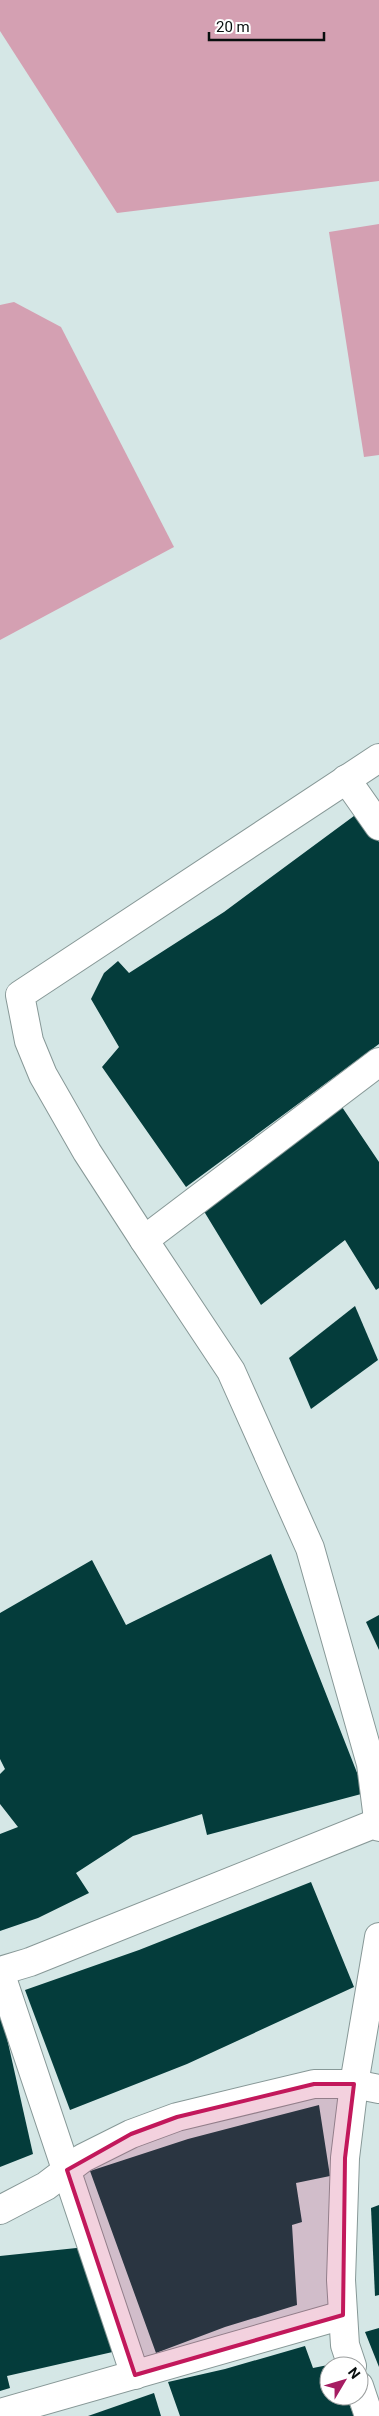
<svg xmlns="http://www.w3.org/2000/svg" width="379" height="2416" font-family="Roboto,sans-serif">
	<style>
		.green { fill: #d4a0b2 }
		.building { fill: #043c3b }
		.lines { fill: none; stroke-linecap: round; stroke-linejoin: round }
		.street-casing { stroke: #879897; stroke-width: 30 }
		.secondary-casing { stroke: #879897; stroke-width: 30 }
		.street { stroke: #fff; stroke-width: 28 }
		.secondary { stroke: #fff; stroke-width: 28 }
		.marked { fill: #c2185b; fill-opacity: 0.2; stroke: #c2185b; stroke-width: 4; stroke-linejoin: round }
	</style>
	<rect width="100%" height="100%" fill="#d5e7e6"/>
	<g class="green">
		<path d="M0,0h379v181l-262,32 -117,-182z"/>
		<path d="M379,224v231l-15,2 -35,-225z"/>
		<path d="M14,302l47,25 113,220 -174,93v-335z"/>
	</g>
	<g class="building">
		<path d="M358,813l21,29v202l-193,143 -84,-120 17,-20 -28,-48 13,-26 14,-12 11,12 95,-61z"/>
		<path d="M342,1107l37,55v126l-3,2 -31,-50 -84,65 -59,-97z"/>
		<path d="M355,1306l23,54 -67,49 -22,-51z"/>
		<path d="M271,1554l94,239 -158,42 -5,-21 -69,22 -57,37 13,20 -51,25 -38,13v-97l18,-7 -18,-23v-30l5,-5 -5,-10v-146l92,-53 34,65z"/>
		<path d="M379,1615v35l-13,-28z"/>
		<path d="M311,1882l43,105 -167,77 -117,46 -45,-120 114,-40z"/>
		<path d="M2,2016l31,138 -33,13v-150z"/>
		<path d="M319,2105l11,71 -34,7 6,39 -10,3 5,80 -72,22 -69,26 -66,-182 98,-32z"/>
		<path d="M379,2205v90l-4,1 -4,-88z"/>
		<path d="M86,2247l31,104 -110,25 3,12 -10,3v-135z"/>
		<path d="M379,2328v39l-14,-35z"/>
		<path d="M305,2346l8,22 20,-4 1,2h-5v30h17l8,20h-174l-12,-34 57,-13z"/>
		<path d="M154,2393l7,23h-73z"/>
	</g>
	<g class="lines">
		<g class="street-casing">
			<g id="street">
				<path d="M379,758l-359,237 9,46 14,34 44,77 57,88 87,131 79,177 61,216 8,63"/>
				<path d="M346,779l33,47"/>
				<path d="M144,1240l235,-178"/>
				<path d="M0,1971l30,-9 349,-140"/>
				<path d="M0,1972l135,403"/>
				<path d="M352,2366l-7,-21 -4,-65 4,-122 9,-74 25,-147"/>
				<path d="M359,2386l10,30"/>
				<path d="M0,2413l343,-98"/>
			</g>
		</g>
		<g class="secondary-casing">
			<path id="secondary" d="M0,2210l46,-24 37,-28 48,-24 46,-17 137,-33h40l25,5"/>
		</g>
		<use href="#street" class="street"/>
		<use href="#secondary" class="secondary"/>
	</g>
	<path class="marked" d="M314,2084h40l-9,74 -2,157 -208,60 -68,-205 64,-36 46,-17z"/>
	<g transform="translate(344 2381) rotate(52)"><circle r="24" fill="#ffffff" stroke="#9c9f9f"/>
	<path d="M0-4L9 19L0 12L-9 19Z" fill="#a61c62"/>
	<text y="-8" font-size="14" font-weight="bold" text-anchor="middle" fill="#080e0e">N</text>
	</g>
	<path d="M209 32v8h115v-8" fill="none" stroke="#080e0e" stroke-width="2.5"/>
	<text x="216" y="32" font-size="15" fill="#080e0e" stroke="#ffffff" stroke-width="4" paint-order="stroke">20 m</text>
</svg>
